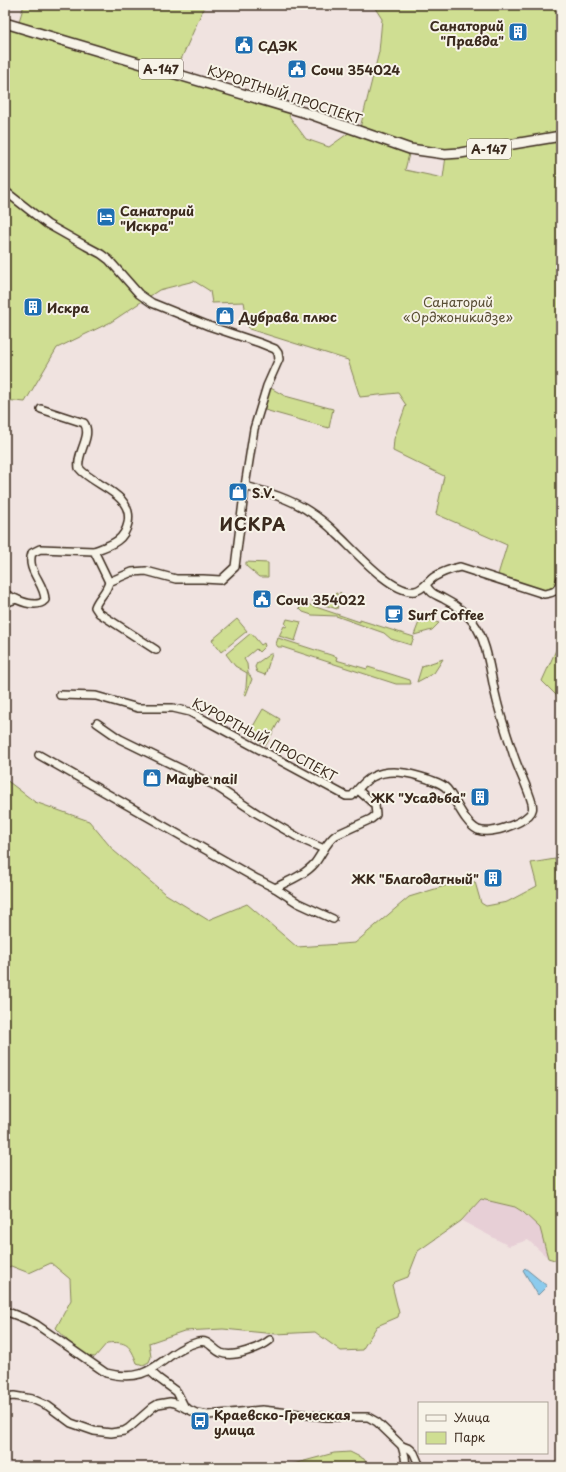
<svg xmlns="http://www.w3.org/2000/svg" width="566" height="1472" font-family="'Playpen Sans',sans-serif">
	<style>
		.built { fill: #e7cfd6 }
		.green { fill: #cfde92; stroke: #858458; fill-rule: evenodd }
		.water { fill: #8ccbed; stroke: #6c8b9a }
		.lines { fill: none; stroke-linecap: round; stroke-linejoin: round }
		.minor-casing { stroke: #3b2a1e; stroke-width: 10 }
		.major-casing { stroke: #3b2a1e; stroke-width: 12 }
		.minor { stroke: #f7f3e8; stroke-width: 7 }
		.major { stroke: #f7f3e8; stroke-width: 9 }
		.labels { text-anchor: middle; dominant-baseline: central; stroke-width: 4; stroke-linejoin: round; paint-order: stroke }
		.shield { fill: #f7f3e8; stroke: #73665b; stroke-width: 1 }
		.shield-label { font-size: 12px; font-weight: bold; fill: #3b2a1e }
		.poi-label { font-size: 13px; font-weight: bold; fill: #3b2a1e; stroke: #f7f3e8; text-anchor: start }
		.street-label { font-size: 13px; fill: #3b2a1e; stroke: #f7f3e8 }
		.park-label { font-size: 13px; fill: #594e35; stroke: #f7f3e8 }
		.district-label { font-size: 17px; font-weight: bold; letter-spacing: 1px; fill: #3b2a1e; stroke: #f7f3e8 }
	</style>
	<rect width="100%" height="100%" fill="#f0e3e0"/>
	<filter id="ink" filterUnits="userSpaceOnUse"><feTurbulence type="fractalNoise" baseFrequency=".025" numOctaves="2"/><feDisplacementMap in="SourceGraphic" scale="8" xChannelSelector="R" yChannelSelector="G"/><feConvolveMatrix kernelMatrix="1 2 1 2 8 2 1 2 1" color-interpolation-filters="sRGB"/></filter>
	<g filter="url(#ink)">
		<path class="built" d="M481,1199l34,8 8,5 18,16 7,30 -20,-18 -19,6 -47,-25z"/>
		<g class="green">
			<path d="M24,5h181l-30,68 116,39 -2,4 17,23 23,8 21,-15h9l20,-80 3,-33 -9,-14h188v584l-6,-4c-17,13 -41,-1 -58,-7l10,-33 -71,-31 8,-38 -51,-25 1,-12 12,-34 -8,-12 -38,4 -12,-37 -99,-31 -5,-27 -32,1 -2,-12 -16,-10 -35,9 -48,32 -54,26 -32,54 -20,-2v-376l12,4zM410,150l36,6 -3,22 -38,-8z"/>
			<path d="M267,386l18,10 48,13 -4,19 -68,-19z"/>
			<path d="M246,562l22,1v14h-9l-13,-11z"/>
			<path d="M340,592l1,1 -4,16 -25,-8 25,-8v2l2,1z"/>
			<path d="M307,604l53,18v-2l54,17 -3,8 -20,-6 -7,-6 -48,-17 -24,-1 -9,-3 -4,-4z"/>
			<path d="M421,617l18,6 -7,7 -18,5z"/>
			<path d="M237,619l10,12 -26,21 -9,-12z"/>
			<path d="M287,619l14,3 -6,19 -16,-5 5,-10 2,1 1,-2 -2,-1z"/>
			<path d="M251,633l10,12 3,-2 1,3 -6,6 -3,-3 -12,10 3,5 1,9 4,6 -6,16 -2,-1 2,-7 1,-14 -12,-7 -9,-12z"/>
			<path d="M278,638l59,19 -1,3 31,9 1,-2 42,13 1,4h-15l-114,-37h-4l-2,-3z"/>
			<path d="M561,639v61l-19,-19z"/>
			<path d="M270,654h2l-7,21 -8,-3 -2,-5 2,-4z"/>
			<path d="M443,659l-9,14 -17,9 5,-16z"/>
			<path d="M263,709l17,10 -14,26 -18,-10z"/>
			<path d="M5,779l30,23 54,19 25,30 50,42 44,27 39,-16 50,43 58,-4 54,-46 55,-17 11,2 6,21 5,3 21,-4 30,-16 -6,-23 24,-4 6,32v371l-13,-4 -8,-30 -17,-16 -8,-5 -34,-8 -20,22 -43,30 -10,26 -13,5 -3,3 7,28 -1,4 -21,9 -15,24 -21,1 -26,-19 -39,2 -53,-5 -39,2 -35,12 2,14 -2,5 -6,3 -6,-2c-7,-18 -10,-22 -30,-20l-12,14c-16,0 -29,-19 -39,-29l15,-28 -1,-21 -19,-16 -22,10 -18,-7 -6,3z"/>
			<path d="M350,1452l14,7 5,8h-87l52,-14z"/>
		</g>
		<path class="water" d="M525,1268l22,18 -9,9 -15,-25z"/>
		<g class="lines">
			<g class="minor-casing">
				<g id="minor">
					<path d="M5,191l42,33 39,22 15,8 8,6 30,34 13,9 57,23 51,17 15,6 3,4 1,6 -12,27 -13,43 -9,57 -10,81 -14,13 -18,-1h-27l-30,-8 -14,1 -23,10c-2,10 -11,16 -14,25l4,6 57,37"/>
					<path d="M41,409l43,14c9,13 -8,30 -5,45 14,18 55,25 49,55 -4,19 -18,22 -34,28"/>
					<path d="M245,486c22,6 46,13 65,26 10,6 20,15 28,23 16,15 55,60 77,56 8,-1 13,-10 19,-14 8,-5 17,-8 26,-10l84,27c12,-1 15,-5 17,-16"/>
					<path d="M5,594c10,5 31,16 40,6 0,-17 -19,-29 -13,-47l8,-4 54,2 15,31"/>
					<path d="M5,603l11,-4"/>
					<path d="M60,695l36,1 42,12h35l17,4 156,84h6c6,-7 12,-15 20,-19 18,-9 38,-4 56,2 7,3 14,4 19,10 9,11 18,35 31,41 13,5 42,-6 51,-15 4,-4 4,-7 3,-12 -5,-18 -15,-35 -20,-53 -6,-18 -12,-35 -16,-53 -6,-24 -8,-55 -23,-75 -7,-9 -19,-18 -29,-23 -9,-5 -12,-4 -18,-14"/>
					<path d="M97,723l23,16 94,46 44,29 43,25 23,10"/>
					<path d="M39,755l218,124 18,9c13,-7 30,-13 40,-25 7,-9 11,-21 21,-28l35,-16 5,-4 -1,-10 -17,-15"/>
					<path d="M275,888l23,15 35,16"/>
					<path d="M5,1311l21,8 11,6 69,48c49,13 54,-21 92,-31 11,-3 14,7 23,11 12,5 39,-5 49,-13"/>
					<path d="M150,1371l8,7 19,14 8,16"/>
					<path d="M5,1397l9,-1 18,3 16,7 23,17 23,8 17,2 13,-2 5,-3 24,-21 5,-3 12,-2 5,1 21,10 12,2 54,-5 65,7h41l9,5 25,24 8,3 4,4 6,14"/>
					<path d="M402,1446l3,11 1,10"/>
				</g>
			</g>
			<g class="major-casing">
				<path id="major" d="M5,23l308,92 97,34 35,5 15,-1 101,-17"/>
			</g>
			<use href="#minor" class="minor"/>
			<use href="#major" class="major"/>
		</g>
	</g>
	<defs>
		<g id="building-square" transform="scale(1)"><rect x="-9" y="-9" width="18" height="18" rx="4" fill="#1f6fb2" stroke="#f7f3e8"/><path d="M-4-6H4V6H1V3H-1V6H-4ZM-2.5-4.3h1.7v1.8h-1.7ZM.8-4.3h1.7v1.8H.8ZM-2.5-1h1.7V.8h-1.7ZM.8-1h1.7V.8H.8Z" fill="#fff"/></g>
		<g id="civic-square" transform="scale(1)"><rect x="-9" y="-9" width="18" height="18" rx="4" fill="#1f6fb2" stroke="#f7f3e8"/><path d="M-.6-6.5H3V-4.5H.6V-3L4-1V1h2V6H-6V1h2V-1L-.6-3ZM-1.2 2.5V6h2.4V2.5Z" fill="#fff"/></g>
		<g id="hotel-square" transform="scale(1)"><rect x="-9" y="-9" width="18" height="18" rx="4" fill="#1f6fb2" stroke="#f7f3e8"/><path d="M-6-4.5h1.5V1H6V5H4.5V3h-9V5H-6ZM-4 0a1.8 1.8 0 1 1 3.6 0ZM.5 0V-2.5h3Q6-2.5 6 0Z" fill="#fff"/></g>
		<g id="shop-square" transform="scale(1)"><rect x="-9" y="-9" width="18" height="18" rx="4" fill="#1f6fb2" stroke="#f7f3e8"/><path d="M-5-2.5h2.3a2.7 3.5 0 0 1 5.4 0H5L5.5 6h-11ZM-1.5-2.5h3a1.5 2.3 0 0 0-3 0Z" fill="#fff"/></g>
		<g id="cafe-square" transform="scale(1)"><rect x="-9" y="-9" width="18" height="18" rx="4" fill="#1f6fb2" stroke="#f7f3e8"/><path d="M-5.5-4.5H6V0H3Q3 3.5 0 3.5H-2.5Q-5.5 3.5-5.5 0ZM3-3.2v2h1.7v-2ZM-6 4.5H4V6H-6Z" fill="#fff"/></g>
		<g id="bus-square" transform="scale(1)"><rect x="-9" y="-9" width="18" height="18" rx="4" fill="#1f6fb2" stroke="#f7f3e8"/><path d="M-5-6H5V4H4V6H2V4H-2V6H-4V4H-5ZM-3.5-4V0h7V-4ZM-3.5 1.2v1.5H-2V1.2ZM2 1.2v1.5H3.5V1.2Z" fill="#fff"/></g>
	</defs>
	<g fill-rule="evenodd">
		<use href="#building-square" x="518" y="32"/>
		<use href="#civic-square" x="244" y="45"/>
		<use href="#civic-square" x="297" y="69"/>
		<use href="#hotel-square" x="106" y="217"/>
		<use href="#building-square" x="33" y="307"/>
		<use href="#shop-square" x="225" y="316"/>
		<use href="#shop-square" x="238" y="492"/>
		<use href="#civic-square" x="262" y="599"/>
		<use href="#cafe-square" x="394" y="614"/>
		<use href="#shop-square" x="152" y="778"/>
		<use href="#building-square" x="480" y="797"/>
		<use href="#building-square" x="493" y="878"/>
		<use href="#bus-square" x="200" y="1421"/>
	</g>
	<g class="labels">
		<g class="shield">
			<rect x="139" y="59" width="44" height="20" rx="3"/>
			<rect x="467" y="139" width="44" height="20" rx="3"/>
		</g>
		<g class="shield-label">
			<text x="161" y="69">А-147</text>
			<text x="489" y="149">А-147</text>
		</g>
		<g class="poi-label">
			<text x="504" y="25" text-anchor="end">Санаторий<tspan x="504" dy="15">"Правда"</tspan></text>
			<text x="258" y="45">СДЭК</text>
			<text x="311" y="69">Сочи 354024</text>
			<text x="120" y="210">Санаторий<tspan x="120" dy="15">"Искра"</tspan></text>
			<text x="47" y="307">Искра</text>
			<text x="239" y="316">Дубрава плюс</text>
			<text x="252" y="492">S.V.</text>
			<text x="276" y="599">Сочи 354022</text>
			<text x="408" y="614">Surf Coffee</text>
			<text x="166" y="778">Maybe nail</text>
			<text x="466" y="797" text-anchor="end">ЖК "Усадьба"</text>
			<text x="479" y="878" text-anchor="end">ЖК "Благодатный"</text>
			<text x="214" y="1414">Краевско-Греческая<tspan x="214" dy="15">улица</tspan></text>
		</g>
		<g class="street-label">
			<text transform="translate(285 94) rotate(18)">КУРОРТНЫЙ ПРОСПЕКТ</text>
			<text transform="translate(265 739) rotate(28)">КУРОРТНЫЙ ПРОСПЕКТ</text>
		</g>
		<g class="park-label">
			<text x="458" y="301">Санаторий<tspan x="458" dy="15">«Орджоникидзе»</tspan></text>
		</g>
		<g class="district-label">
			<text x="253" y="524">ИСКРА</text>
		</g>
	</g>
	<rect width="566" height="1472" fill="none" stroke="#f7f3e8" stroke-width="20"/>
	<rect x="10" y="10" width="546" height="1452" fill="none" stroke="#3b2a1e" stroke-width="1.5" filter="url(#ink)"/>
	<rect x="418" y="1402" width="130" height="52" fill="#f7f3e8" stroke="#aca397"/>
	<rect x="426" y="1415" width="20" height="6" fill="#f7f3e8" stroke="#aca397"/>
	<text x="454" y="1422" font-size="12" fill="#3b2a1e">Улица</text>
	<rect x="426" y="1432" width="20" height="12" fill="#cfde92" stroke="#aca397"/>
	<text x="454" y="1442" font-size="12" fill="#3b2a1e">Парк</text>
</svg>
